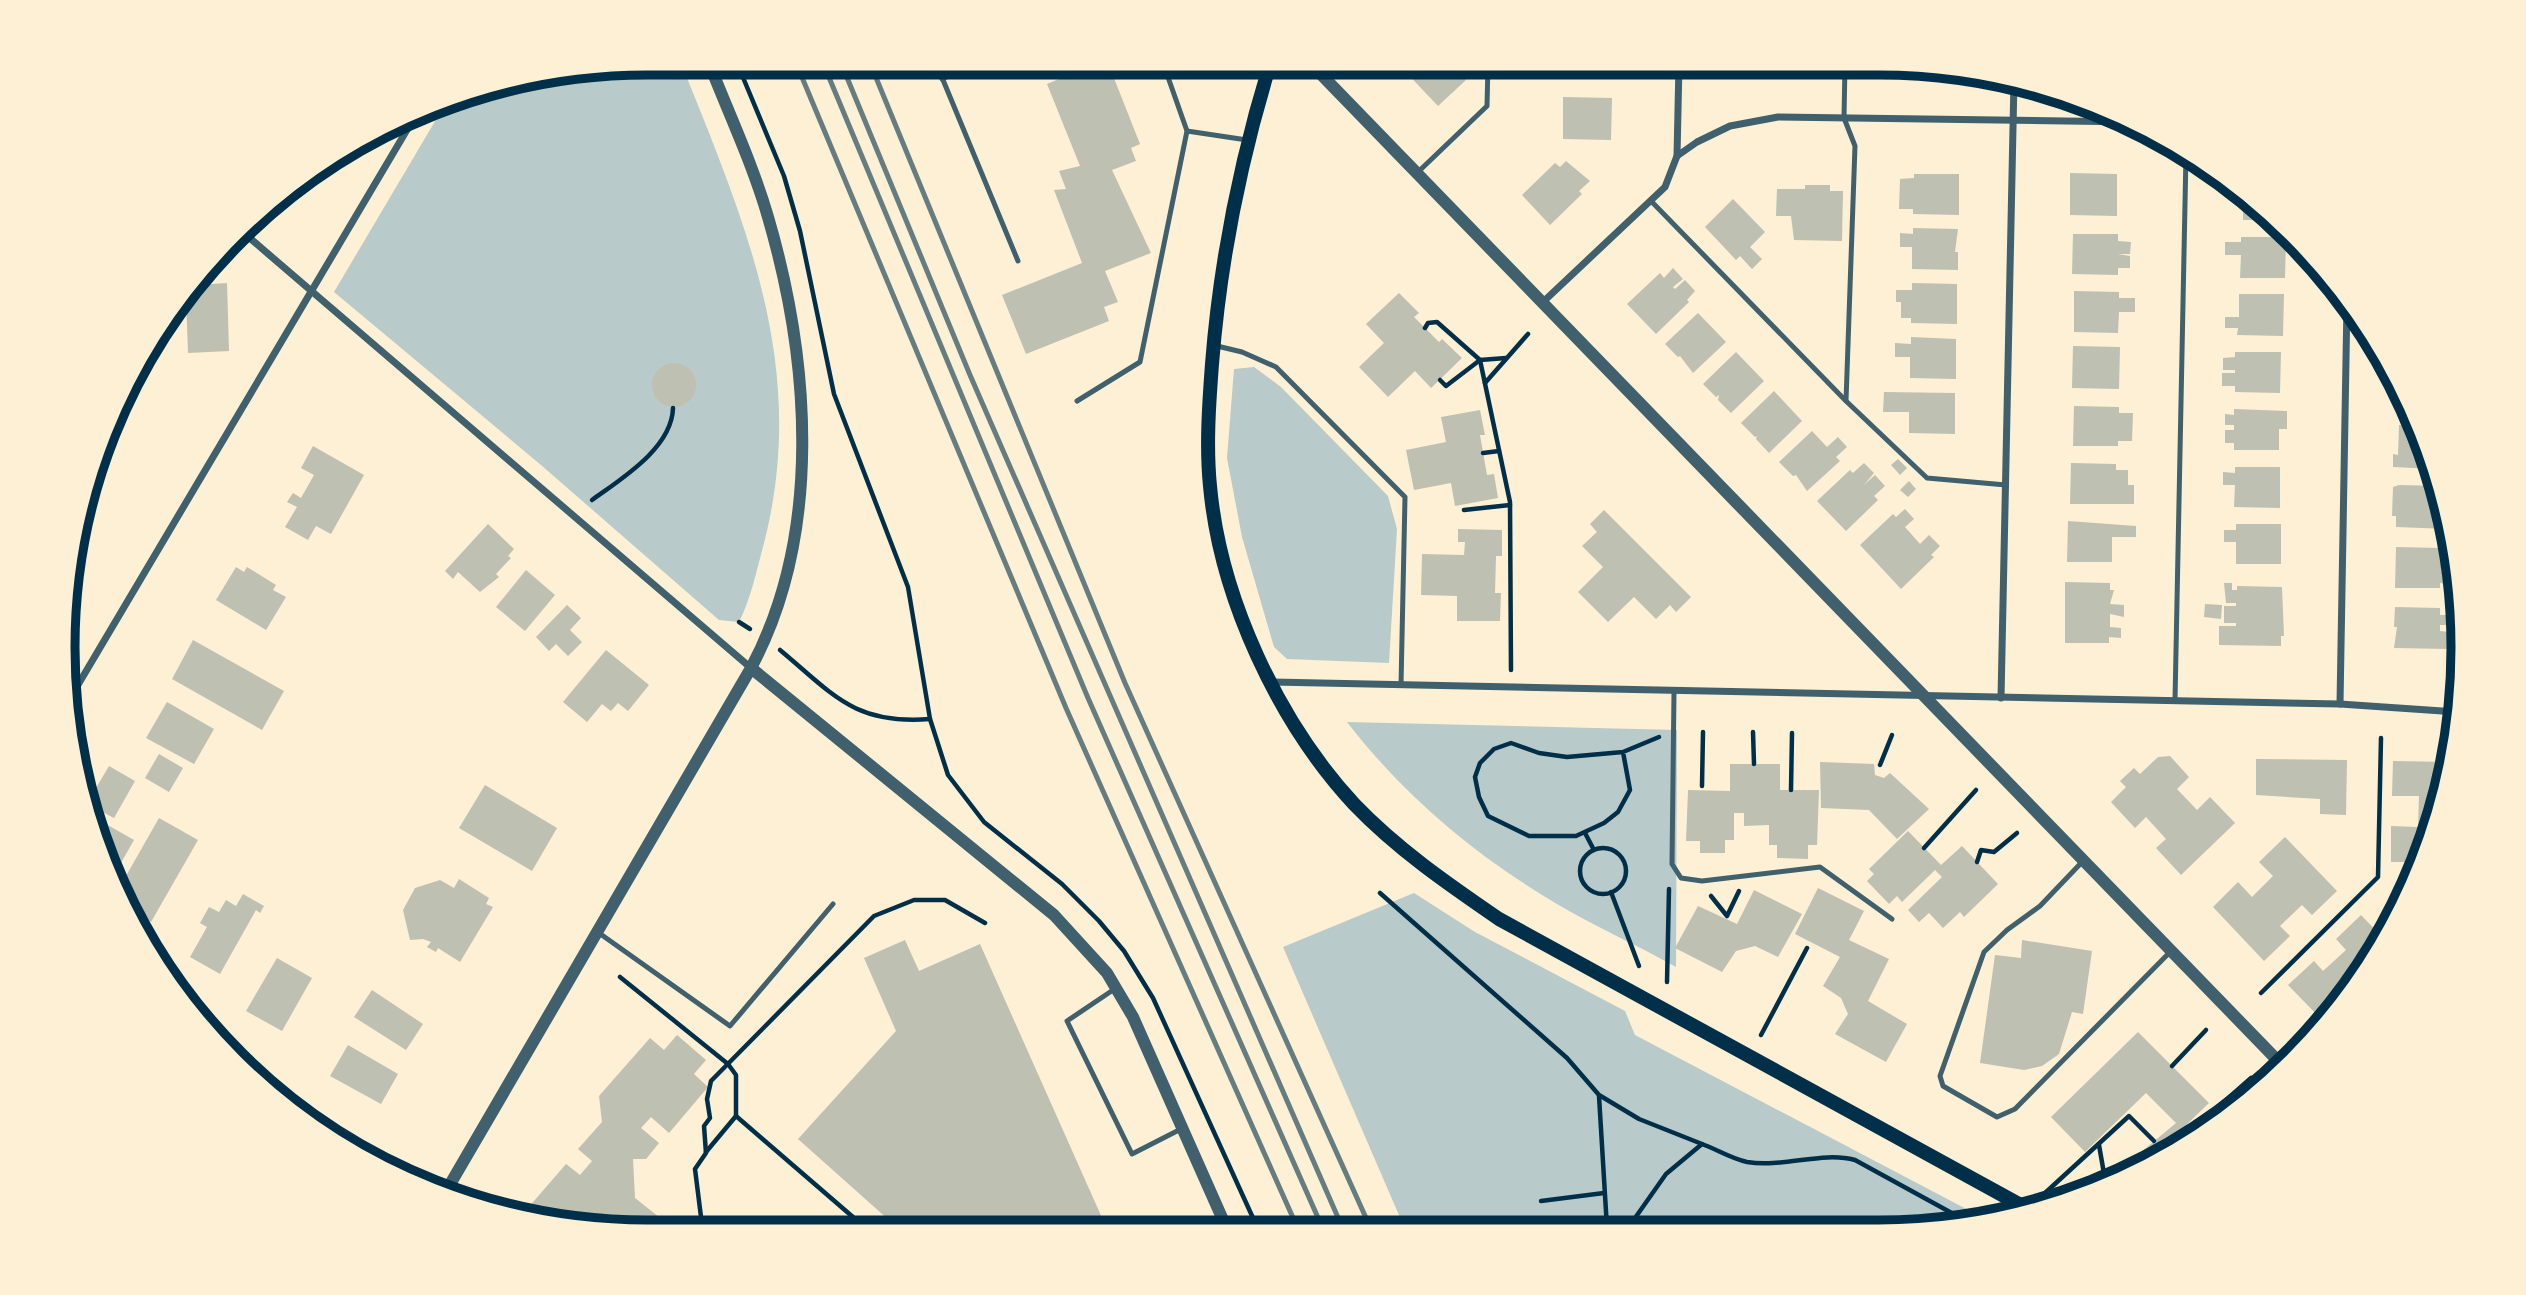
<svg xmlns="http://www.w3.org/2000/svg" width="2526" height="1295" font-family="'Asap Condensed',sans-serif">
	<style>
		.green { fill: #b9caca }
		.building { fill: #bec0b2 }
		.lines { fill: none; stroke-linecap: round; stroke-linejoin: round }
		.path { stroke: #003049; stroke-width: 4.5 }
		.service { stroke: #3f606c; stroke-width: 5 }
		.minor { stroke: #3f606c; stroke-width: 7 }
		.tertiary { stroke: #3f606c; stroke-width: 12 }
		.secondary { stroke: #003049; stroke-width: 14 }
		.rail { stroke: #657d81; stroke-width: 5 }
		.rim { fill: none; stroke: #003049; stroke-width: 9 }
	</style>
	<rect width="100%" height="100%" fill="#fdf0d5"/>
	<g class="green">
		<path d="M647,63h34c65,162 129,306 82,484 -7,26 -12,51 -24,75l-20,-2 -178,-155 -207,-173 113,-191 12,-7z"/>
		<path d="M1254,367l27,20 107,109 9,33 -8,134 -102,-4 -13,-12 -32,-110 -15,-79 7,-89z"/>
		<path d="M1347,722l330,8 -1,237c-39,-22 -80,-40 -119,-63 -80,-47 -153,-108 -210,-182z"/>
		<path d="M1414,893l61,39 150,79 10,24 337,177h17l7,4 -41,11 -550,2 -122,-282z"/>
	</g>
	<g class="building">
		<path d="M1097,63h11l32,81 -9,4 5,13 -24,9 39,83 -46,18 13,31 -14,5 5,14 -83,33 -24,-59 80,-32 -28,-73 12,-1 -7,-18 21,-5 -33,-82z"/>
		<path d="M1405,64h51l-3,2 13,14 -28,26 -37,-39z"/>
		<rect x="1551" y="64" width="49" height="13"/>
		<path d="M1563,97l49,1 -1,42 -48,-1z"/>
		<path d="M1566,161l24,20 -11,10 3,3 -32,31 -28,-30 33,-32 5,4z"/>
		<path d="M2070,173l47,1v42l-47,-1z"/>
		<path d="M1914,174h45v41l-46,-1v-5h-14l1,-30 14,-1z"/>
		<path d="M1805,185h25v6h13l-1,50 -48,-1 -3,-24h-15l1,-27h28z"/>
		<path d="M2238,187l17,16 18,17h-30v-24h-5z"/>
		<path d="M1733,199l32,33 -15,15 12,12 -10,10 -12,-13 -4,4 -31,-33z"/>
		<path d="M1913,228l45,1 -3,23h3v18l-46,-1v-22h-12v-14l13,1z"/>
		<path d="M2073,234h45v7l13,1 -1,12h-12l12,2v12h-12v7l-46,-1z"/>
		<path d="M2241,237h45l-1,41h-45l1,-23h-16v-13h16z"/>
		<path d="M1673,268l10,11 -10,8 2,2 10,-9 10,11 -8,9 2,2 -33,32 -29,-30 33,-31 4,5z"/>
		<path d="M227,283l2,68 -41,2 -2,-56 11,-12z"/>
		<path d="M1912,283l45,1v40l-46,-1v-5h-10v-16h-5v-12h16z"/>
		<path d="M2074,291l45,1v6h16v14h-16l-1,21 -44,-1z"/>
		<path d="M1399,293l20,20 -5,4 25,25 3,-3 20,19 -31,30 -16,-17 -27,26 -29,-30 25,-24 -18,-19z"/>
		<path d="M2239,294h45l-1,42 -46,-1 1,-7h-13v-11h14z"/>
		<path d="M1698,313l28,29 -33,31 -13,-17 -2,1 -13,-13z"/>
		<path d="M1911,337l45,2v40l-46,-1v-21h-15v-14l16,1z"/>
		<path d="M2073,346l47,1 -1,42 -47,-1z"/>
		<path d="M1736,352l28,29 -33,32 -13,-13 1,-5 -3,2 -13,-13z"/>
		<path d="M2235,352h46l-1,41 -45,-1v-6h-13v-13h13v-3h-12v-12l12,-1z"/>
		<circle cx="674" cy="385" r="22"/>
		<path d="M2392,377h3l13,31 -7,-1v-13h-9z"/>
		<path d="M1774,391l28,30 -33,32 -13,-14 1,-3 -2,1 -14,-14z"/>
		<path d="M1884,392l71,1v41l-46,-1v-21h-26z"/>
		<path d="M2074,406l45,1v6h14l-1,28h-14v5h-45z"/>
		<path d="M2234,409l53,2v18h-8v21h-45v-7h-9v-13h9v-5h-9v-11l9,1z"/>
		<path d="M1480,410l5,25h-5l7,40 7,-1 4,24 -43,8 -4,-23 -37,7 -8,-40 40,-8 -5,-25z"/>
		<path d="M2399,425h17l18,44 -41,-2v-13l5,1z"/>
		<path d="M1812,431l15,16 11,-10 9,10 -11,10 4,4 -33,30 -11,-16 -3,1 -14,-14z"/>
		<path d="M313,446l51,29 -33,59 -15,-8 -8,14 -23,-13 12,-20 -10,-5 6,-9 8,5 13,-23 -13,-7z"/>
		<path d="M1898,459l9,9 -7,7 -9,-10z"/>
		<path d="M1864,463l10,10 -10,12 11,-10 10,11 -11,10 4,4 -32,31 -29,-30 33,-31 3,3z"/>
		<path d="M2071,463l45,1v6h12v15h6v19h-64z"/>
		<path d="M2235,467h45v41l-46,-1 1,-22h-12v-13l12,1z"/>
		<path d="M1909,481l7,8 -8,8 -8,-7z"/>
		<path d="M2399,485l39,1 10,43 -52,-2v-11h-4l1,-29z"/>
		<path d="M1905,509l9,10 -9,8 15,17 9,-9 11,11 -9,9 3,2 -33,32 -41,-44 33,-31 3,3z"/>
		<path d="M1604,510l87,87 -15,15 -6,-7 -14,14 -22,-22 -26,25 -30,-30 25,-25 -21,-21 15,-14 -7,-8z"/>
		<path d="M81,512l13,7 -16,30 -4,-3v-13z"/>
		<path d="M2068,521l68,5v11h-24v25h-45z"/>
		<path d="M488,524l26,25 -6,7 3,2 -15,16 3,3 -19,15 -22,-20 -5,7 -8,-8z"/>
		<path d="M2236,524h45v40h-45v-22h-12v-12h12z"/>
		<path d="M1458,529l44,1v26h-6l-1,37h6l-1,28h-43v-25l-36,-1 1,-41 42,1 1,-13h-7z"/>
		<path d="M2396,547l45,1v23l5,1v12l-6,-1v5h-45z"/>
		<path d="M236,567l8,5 3,-5 29,18 -3,5 13,7 -20,33 -50,-30z"/>
		<path d="M526,570l29,25 -30,36 -29,-24z"/>
		<path d="M2065,582l45,1v7h4l-4,14 14,1v12l-14,-3v13l11,1v10l-12,-1v6h-44z"/>
		<path d="M2224,583h8v7h5v-4l45,1 2,49h-3v10l-62,-1v-19h17v-3h-12v-17h12v-3h-10z"/>
		<path d="M2205,604l17,1 -1,14 -17,-2z"/>
		<path d="M567,605l14,13 -11,12 12,12 -14,14 -12,-12 -7,7 -13,-14z"/>
		<path d="M2395,607l45,1v7h6v10h-6v6l9,1v17l-55,-1 3,-21h-3z"/>
		<path d="M193,640l91,51 -22,39 -90,-51z"/>
		<path d="M606,650l43,35 -21,26 -10,-8 -7,8 -9,-7 -15,18 -24,-20z"/>
		<path d="M167,702l47,27 -20,35 -48,-26z"/>
		<path d="M159,754l24,14 -14,24 -24,-14z"/>
		<path d="M2170,756l19,21 -12,12 20,21 13,-13 25,26 -54,52 -25,-27 10,-9 -20,-22 -11,11 -24,-26 15,-15 -6,-6 14,-13 6,6 18,-17z"/>
		<path d="M2256,759l91,1 -1,55 -26,-1v-15l-64,-4z"/>
		<path d="M2393,761l56,1 -6,36 -24,64h-28v-36l27,1 1,-31h-27z"/>
		<path d="M1820,762l54,2 1,11 9,3 6,-5 39,36 -32,30 -28,-29 -48,-2z"/>
		<path d="M1730,764h50v26h39l-2,55h-9v14l-31,-1v-13h-8v-20l-25,1v-13h-10v27h-9v13h-25v-12h-14l2,-51 42,1z"/>
		<path d="M109,766l26,15 -21,37 -21,-11 -3,-9z"/>
		<path d="M485,785l72,43 -25,43 -73,-43z"/>
		<path d="M159,818l39,22 -47,82 -28,-16 -5,-16z"/>
		<path d="M97,819l37,21 -20,35z"/>
		<path d="M1908,831l33,34 21,-19 36,38 -34,33 -4,-5 -17,16 -14,-15 -10,9 -11,-12 34,-33 -7,-7 -33,32 -5,-6 -8,8 -22,-23 7,-7 -5,-5z"/>
		<path d="M2285,837l52,54 -25,24 -10,-10 -22,21 10,10 -26,25 -51,-54 25,-25 14,15 21,-21 -14,-14z"/>
		<path d="M459,879l30,19 -3,6 7,3 -33,55 -22,-14 -2,4 -9,-5 4,-5 -8,-3 -13,1 -7,-30 12,-22 25,-8 14,8z"/>
		<path d="M1818,888l46,23 -15,29 40,19 -21,42 39,23 -21,38 -51,-28 13,-20 -7,-16 -18,-12 17,-29 -45,-23z"/>
		<path d="M1754,890l48,24 -24,43 -23,-11 -19,5 -14,21 -47,-24 23,-42 39,18z"/>
		<path d="M243,894l21,12 -4,7 -4,-3 -36,64 -30,-17 17,-30 -7,-4 9,-16 10,5 7,-12 10,6z"/>
		<path d="M2361,915l22,23 -41,66 -18,18 -36,-37 26,-24 9,10 23,-21 -10,-11z"/>
		<path d="M905,940l14,31 61,-27 127,285 -207,1 -102,-91 98,-108 -32,-73z"/>
		<path d="M2022,940l70,11 -9,63 -11,-2 -13,42 -17,12 -18,4 -44,-7 15,-108 26,3z"/>
		<path d="M277,958l35,20 -30,53 -36,-20z"/>
		<path d="M372,990l51,34 -17,26 -52,-33z"/>
		<path d="M2138,1032l71,71 -25,24 11,-8 9,10 -85,49 -3,-5 60,-50 -30,-30 -61,59 -34,-35z"/>
		<path d="M677,1035l29,25 -12,14 14,13 -39,46 -18,-16 -10,11 18,15 -13,16h-13l2,39 29,23h14v10h-68l-89,-15 45,-52 14,11 12,-14 -14,-12 24,-27 -3,-26 51,-58 14,12z"/>
		<path d="M348,1045l50,29 -17,30 -51,-28z"/>
	</g>
	<g class="lines">
		<g class="path">
			<path d="M737,63l47,113 16,55 34,163 74,193 22,132 18,56 36,47 78,62 37,37 25,30 29,47 105,231"/>
			<path d="M1425,328l3,-5 9,-1 43,38 30,142 1,168"/>
			<path d="M1440,380l6,6 34,-26 26,-2"/>
			<path d="M1485,383l43,-49"/>
			<path d="M1483,453l16,-2"/>
			<path d="M592,500c29,-21 80,-52 81,-92"/>
			<path d="M1464,510l46,-5"/>
			<path d="M739,622l11,7"/>
			<path d="M780,650c53,44 74,75 150,69"/>
			<path d="M1753,732l1,32"/>
			<path d="M1623,752l7,38 -12,22 -14,11 -28,13h-47l-41,-20 -9,-19 -4,-20 5,-14 14,-14 17,-6 28,10 28,4 56,-5 36,-15"/>
			<path d="M1880,765l12,-30"/>
			<path d="M1702,786l1,-54"/>
			<path d="M1791,790l1,-57"/>
			<path d="M1585,833l9,17"/>
			<path d="M1924,848l52,-58"/>
			<circle cx="1603" cy="871" r="23"/>
			<path d="M1977,862l4,-12 13,2 23,-19"/>
			<path d="M1611,892l28,74"/>
			<path d="M1380,893l187,165 32,37 40,24 63,25"/>
			<path d="M1711,896l16,20 12,-25"/>
			<path d="M620,977l108,87 8,11v41l-30,36"/>
			<path d="M1667,982l2,-93"/>
			<path d="M2261,993l117,-116 3,-139"/>
			<path d="M1761,1035l46,-87"/>
			<path d="M2172,1066l34,-36"/>
			<path d="M1599,1096l8,132"/>
			<path d="M736,1116l132,114"/>
			<path d="M2200,1123l51,-45"/>
			<path d="M2099,1145l7,40"/>
			<path d="M2045,1193l84,-77 25,25"/>
			<path d="M1541,1201l63,-8"/>
			<path d="M1628,1228l38,-54 36,-30c14,5 30,15 45,18 36,6 75,-11 108,-2l115,63"/>
			<path d="M716,1230l-15,-13 -6,-48 11,-16 -2,-27 6,-8 -3,-19 4,-18 163,-165 40,-16h31l40,23"/>
		</g>
		<g class="service">
			<path d="M936,63l82,198"/>
			<path d="M1163,63l24,68"/>
			<path d="M1845,64l-1,54 11,28 -9,255"/>
			<path d="M942,79l36,-16"/>
			<path d="M1417,173l70,-67 1,-42"/>
			<path d="M1651,201l195,200 81,77 79,7"/>
			<path d="M1217,346l25,6 34,15 129,130 -4,188"/>
			<path d="M1077,401l63,-39 47,-231 60,9"/>
			<path d="M1674,692l-2,172 9,14 21,3 118,-14 72,52"/>
			<path d="M2175,701l11,-547"/>
			<path d="M2083,861l-43,45 -33,24 -23,22 -44,124 3,10 54,31 18,-8 156,-158"/>
			<path d="M599,933l131,93 103,-122"/>
			<path d="M1116,988l-49,33 65,133 49,-25"/>
		</g>
		<g class="minor">
			<path d="M1677,156l2,-92"/>
			<path d="M245,234l506,434"/>
			<path d="M1543,302l122,-115 12,-31 20,-14 33,-16 48,-9 356,5"/>
			<path d="M1272,682l1068,22 117,8"/>
			<path d="M2001,698l13,-618"/>
			<path d="M69,700l345,-582"/>
			<path d="M2340,704l7,-402"/>
		</g>
		<g class="tertiary">
			<path d="M1311,64l970,1000"/>
			<path d="M751,668l303,247 53,58 26,44 94,212"/>
			<path d="M445,1193l306,-525c72,-135 59,-307 17,-451 -15,-52 -39,-103 -59,-154"/>
		</g>
		<path class="secondary" d="M1270,64c-30,98 -50,198 -58,300 -3,40 -6,82 -2,122 10,111 68,236 144,318 43,45 94,80 145,115l527,289"/>
		<g class="rail">
			<path d="M796,63l270,645 232,521"/>
			<path d="M823,63l265,635 235,531"/>
			<path d="M841,63l129,312 373,854"/>
			<path d="M870,63l255,620 246,546"/>
		</g>
	</g>
	<path d="M0 0H2526V1295H0ZM647 75H1879A572 572 0 0 1 2451 647V648A572 572 0 0 1 1879 1220H647A572 572 0 0 1 75 648V647A572 572 0 0 1 647 75Z" fill="#fdf0d5" fill-rule="evenodd"/>
	<path class="rim" d="M647 75H1879A572 572 0 0 1 2451 647V648A572 572 0 0 1 1879 1220H647A572 572 0 0 1 75 648V647A572 572 0 0 1 647 75Z"/>
</svg>
